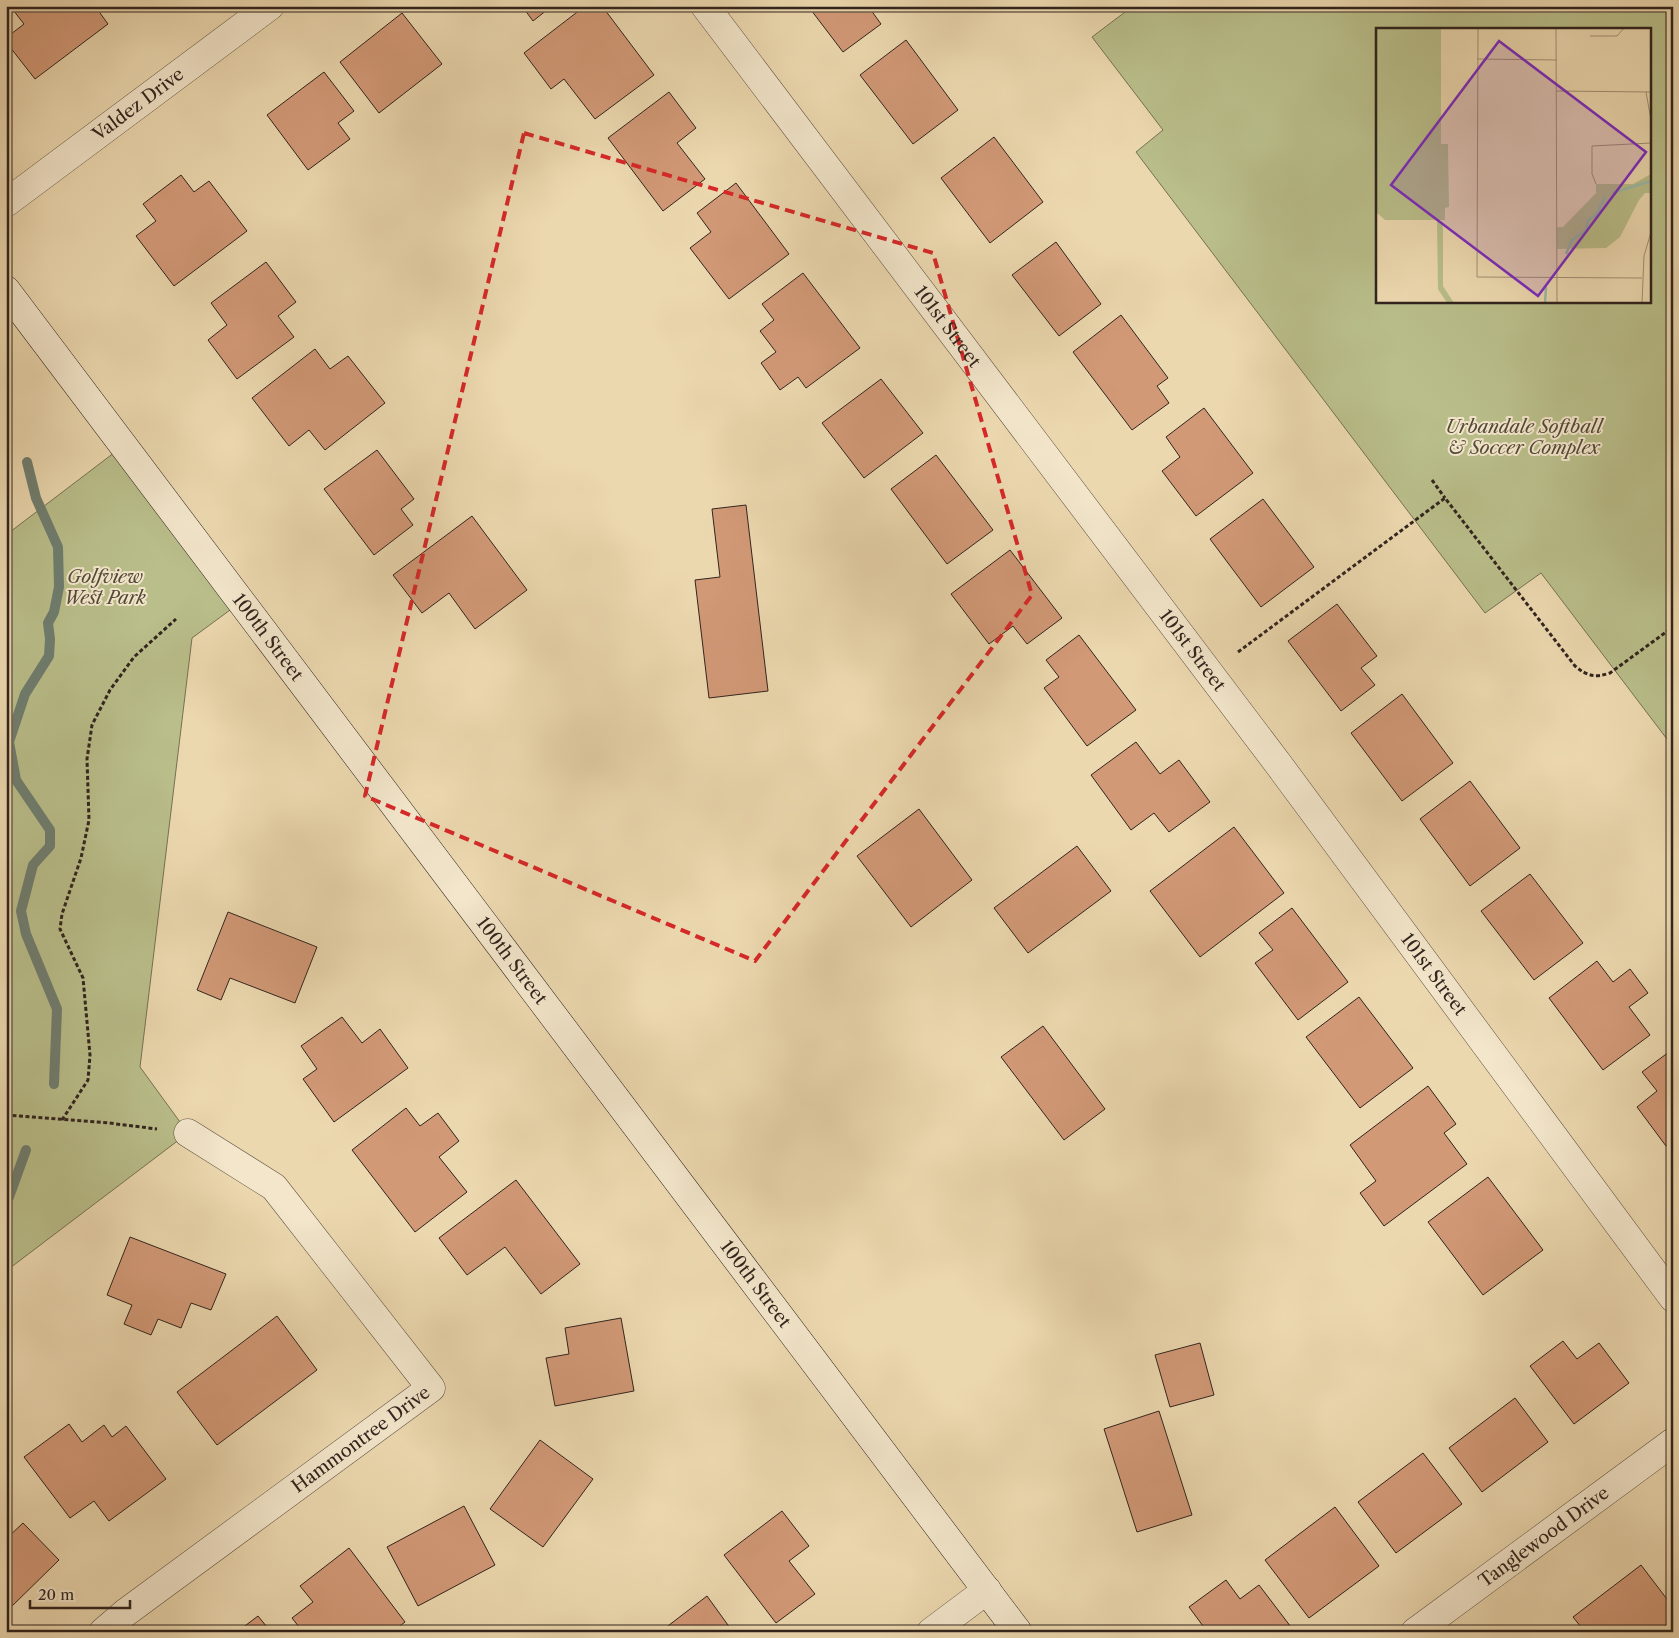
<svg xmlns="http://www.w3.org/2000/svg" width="1679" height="1638" font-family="'Libre Caslon Text',serif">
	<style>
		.green { fill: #b9be8a; stroke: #757154; fill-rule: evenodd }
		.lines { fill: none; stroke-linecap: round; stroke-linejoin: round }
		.stream { stroke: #6f7e70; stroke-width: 10 }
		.building { fill: #d29977; stroke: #31241e }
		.street-casing { stroke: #605142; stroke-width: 29 }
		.secondary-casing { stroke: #31241e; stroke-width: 29 }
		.path { stroke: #31241e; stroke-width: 3; stroke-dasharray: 4 2.5; stroke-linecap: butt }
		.street { stroke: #f3e6cb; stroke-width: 28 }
		.secondary { stroke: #f3e6cb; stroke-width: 28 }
		.marked { fill: none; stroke: #d62828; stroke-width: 4; stroke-dasharray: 10 6; stroke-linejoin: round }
		.labels { text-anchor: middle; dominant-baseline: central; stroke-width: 4; stroke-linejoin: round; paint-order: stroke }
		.street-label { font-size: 18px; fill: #31241e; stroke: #f3e6cb }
		.park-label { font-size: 18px; font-style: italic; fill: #534a39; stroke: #f3e6cb }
		.inset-river { fill: none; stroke: #99baa7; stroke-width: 2.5 }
		.inset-road { fill: none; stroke: #a19075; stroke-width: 1 }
		.view { fill: #7b2cbf; fill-opacity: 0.15; stroke: #7b2cbf; stroke-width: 2.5 }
		.inset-edge { fill: none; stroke: #31241e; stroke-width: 2.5 }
	</style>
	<rect width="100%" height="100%" fill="#ecd8af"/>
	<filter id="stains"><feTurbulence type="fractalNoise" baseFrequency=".004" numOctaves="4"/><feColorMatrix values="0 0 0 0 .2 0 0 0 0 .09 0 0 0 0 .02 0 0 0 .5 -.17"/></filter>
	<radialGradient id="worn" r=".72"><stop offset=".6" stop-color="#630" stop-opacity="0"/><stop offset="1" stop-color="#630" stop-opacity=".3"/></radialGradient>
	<g class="green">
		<path d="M1133,6h540v741l-132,-174 -56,40 -349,-461 27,-22 -71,-93zM1378,29h272v272h-272z"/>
		<path d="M123,446l118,156 -49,36 -52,429 48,66 -182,138v-736z"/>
	</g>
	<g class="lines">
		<g class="stream">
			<path d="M27,462l9,36 22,49 1,40 -5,25 -6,11 2,16 -1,17 -24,38 -16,48 7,38 34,50v16l-17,19 -12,46 5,23 31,75 -3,75"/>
			<path d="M6,1200l3,-3 17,-47"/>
		</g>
	</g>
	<g class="building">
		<path d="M10,6h85l13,18 -73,55 -29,-37v-4l18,-14z"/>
		<path d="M522,6h30l-19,15z"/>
		<path d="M585,6h17l52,69 -59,44 -31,-40 -13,10 -27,-36z"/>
		<path d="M808,6h60l13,18 -38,28z"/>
		<path d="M402,13l40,51 -63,49 -39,-51z"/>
		<path d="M906,40l52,70 -45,34 -53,-69z"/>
		<path d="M324,72l30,39 -16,12 12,16 -42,31 -41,-55z"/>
		<path d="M669,92l27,36 -19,15 28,36 -42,32 -55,-73z"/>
		<path d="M994,137l49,65 -53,41 -49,-65z"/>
		<path d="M181,175l13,17 15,-11 38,50 -73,55 -38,-50 20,-15 -13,-17z"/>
		<path d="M736,183l53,71 -60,45 -39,-51 21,-16 -14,-19z"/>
		<path d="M1056,242l45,62 -42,32 -47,-61z"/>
		<path d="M266,262l30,40 -18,14 16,21 -57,42 -29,-39 19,-15 -16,-22z"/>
		<path d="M803,273l57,75 -54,40 -8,-11 -18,13 -19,-27 15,-11 -16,-21 14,-11 -12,-16z"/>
		<path d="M1121,315l47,63 -11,8 12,17 -37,27 -59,-78z"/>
		<path d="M315,349l15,20 18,-13 37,47 -60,47 -16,-20 -20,16 -37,-48z"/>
		<path d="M881,379l42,54 -59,45 -42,-55z"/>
		<path d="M1204,408l49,65 -57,43 -34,-45 18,-14 -14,-20z"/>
		<path d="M377,450l37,49 -13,10 12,16 -39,30 -50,-66z"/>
		<path d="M936,455l57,75 -46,34 -56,-75z"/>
		<path d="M1263,499l51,68 -53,40 -51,-68z"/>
		<path d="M746,505l22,186 -59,7 -14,-118 25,-3 -8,-68z"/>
		<path d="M472,516l55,74 -52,39 -26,-36 -27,20 -29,-38z"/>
		<path d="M1010,550l52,68 -35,26 -14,-18 -24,18 -38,-50z"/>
		<path d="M1337,604l40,52 -16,12 14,17 -34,26 -53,-70z"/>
		<path d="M1079,635l57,75 -49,36 -43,-58 15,-11 -13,-17z"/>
		<path d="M1402,694l51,69 -51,38 -51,-68z"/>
		<path d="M1136,742l24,32 19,-14 31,42 -41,30 -15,-19 -23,17 -40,-55z"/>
		<path d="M1470,781l50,67 -50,38 -50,-67z"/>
		<path d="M919,809l53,71 -61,47 -54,-71z"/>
		<path d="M1234,827l50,66 -84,64 -50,-66z"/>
		<path d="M1077,846l34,45 -83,62 -34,-45z"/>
		<path d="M1530,874l53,69 -49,37 -53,-69z"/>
		<path d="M1292,908l56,74 -50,38 -43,-57 18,-13 -14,-17z"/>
		<path d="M228,912l89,35 -22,56 -65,-25 -9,22 -24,-10z"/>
		<path d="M1597,961l16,21 17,-13 18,24 -19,14 21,28 -47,35 -54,-72z"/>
		<path d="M1359,997l54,71 -53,40 -54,-71z"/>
		<path d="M342,1017l20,26 18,-14 28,39 -74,54 -31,-43 14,-10 -16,-23z"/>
		<path d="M1043,1026l62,83 -41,31 -63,-83z"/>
		<path d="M1673,1049v92l-7,5 -29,-39 20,-16 -15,-19z"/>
		<path d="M1428,1086l28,38 -12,9 23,31 -83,62 -24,-33 16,-12 -26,-36z"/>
		<path d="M406,1108l14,18 18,-13 21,28 -20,16 28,35 -52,40 -63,-82z"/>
		<path d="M1488,1177l55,73 -60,45 -55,-73z"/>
		<path d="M516,1180l64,84 -39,30 -36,-47 -38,28 -28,-37z"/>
		<path d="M130,1237l96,37 -15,36 -20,-7 -10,25 -23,-9 -7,16 -27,-11 8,-19 -25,-10z"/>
		<path d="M277,1316l40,54 -100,75 -40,-53z"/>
		<path d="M621,1318l13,73 -79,15 -9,-48 23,-4 -4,-26z"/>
		<path d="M1563,1341l14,18 22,-16 30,40 -55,41 -44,-58z"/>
		<path d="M1200,1343l14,52 -44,12 -15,-52z"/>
		<path d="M1515,1398l33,44 -66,50 -33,-44z"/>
		<path d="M1159,1411l33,104 -55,17 -33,-103z"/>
		<path d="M69,1424l13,18 22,-17 8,12 14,-11 40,53 -57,42 -15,-20 -24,17 -46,-61z"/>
		<path d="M540,1440l53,39 -50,68 -53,-38z"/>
		<path d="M1423,1453l39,51 -66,49 -38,-51z"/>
		<path d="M464,1506l31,59 -77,41 -31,-59z"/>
		<path d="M1335,1507l44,59 -70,52 -44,-58z"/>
		<path d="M782,1511l27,35 -20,15 26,33 -39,29 -52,-68z"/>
		<path d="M23,1523l36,37 -53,52v-73z"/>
		<path d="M349,1548l56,74 -13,10h-89l-11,-14 21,-16 -13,-16z"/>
		<path d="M1641,1565l32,42v13l-16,12h-72l-12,-15z"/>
		<path d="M1226,1580l14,19 19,-14 35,46 -99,1 8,-6 -14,-19z"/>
		<path d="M707,1596l26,36h-73z"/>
		<path d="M258,1616l13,16h-34z"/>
	</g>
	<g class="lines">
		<g class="street-casing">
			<g id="street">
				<path id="s1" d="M705,6l574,759 394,533"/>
				<path id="s2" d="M6,203l264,-197"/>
				<path id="s3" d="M103,1632l22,-19 306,-225 -157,-201 -86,-54"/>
				<path d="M931,1632l56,-42"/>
				<path id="s4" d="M1415,1632l258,-190"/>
			</g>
		</g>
		<g class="secondary-casing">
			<g id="secondary">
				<path id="s5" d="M6,290l1012,1342"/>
			</g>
		</g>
		<g class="path">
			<path d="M1432,480l13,18"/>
			<path d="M1238,652l207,-154 130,168c12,10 20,12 35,7l63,-46"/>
			<path d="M6,1115l103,8 48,6"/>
			<path d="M62,1120l26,-40 2,-25 -7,-77 -23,-49 2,-15 19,-56 8,-38 -2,-61 5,-34 18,-35 24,-33 42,-38"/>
		</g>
		<use href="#street" class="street"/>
		<use href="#secondary" class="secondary"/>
	</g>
	<path class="marked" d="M524,133l409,120 99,342 -277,366 -390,-165z"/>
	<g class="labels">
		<g class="street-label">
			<text stroke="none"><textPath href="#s2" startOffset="165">Valdez Drive</textPath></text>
			<text stroke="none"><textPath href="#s1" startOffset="402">101st Street</textPath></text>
			<text stroke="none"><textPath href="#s5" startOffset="435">100th Street</textPath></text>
			<text stroke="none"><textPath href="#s1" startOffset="808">101st Street</textPath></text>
			<text stroke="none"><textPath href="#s5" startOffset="840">100th Street</textPath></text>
			<text stroke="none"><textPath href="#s1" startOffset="1212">101st Street</textPath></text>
			<text stroke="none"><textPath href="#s5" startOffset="1245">100th Street</textPath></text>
			<text stroke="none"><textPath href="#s3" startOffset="322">Hammontree Drive</textPath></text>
			<text stroke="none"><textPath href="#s4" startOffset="160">Tanglewood Drive</textPath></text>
		</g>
		<g class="park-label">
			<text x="1524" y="427">Urbandale Softball<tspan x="1524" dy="21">&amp; Soccer Complex</tspan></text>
			<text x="105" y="577">Golfview<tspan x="105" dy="21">West Park</tspan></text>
		</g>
	</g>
	<g transform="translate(1376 28)">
		<rect width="275" height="275" fill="#ecd8af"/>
		<path d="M0,0h65v116h7l1,63 -4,1v12h-60l-9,-8zM275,146v19h-6l-6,7 -19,37 -14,11 -49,1v-22h6l33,-34v-9h37zM61,193l5,1 1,7v57l11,17h-7l-9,-14z" fill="#b9be8a"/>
		<path class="inset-river" d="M236,165l39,-12M190,226l6,-14 14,-10 2,-10 8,-5 9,-18M169,275l1,-16"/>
		<path class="inset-road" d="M102,0l-1,249 165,1M180,0l1,275M214,8h27l7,-8M101,31l80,1M180,63l95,1M270,64l5,28M220,156l-4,-10v-28l59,-3M266,275l2,-47 7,-24"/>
		<path class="view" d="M123,13l147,111 -108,144 -147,-111z"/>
		<rect width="275" height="275" class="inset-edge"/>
	</g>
	<rect width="1679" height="1638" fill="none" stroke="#ecd8af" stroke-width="25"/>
	<rect x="8" y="8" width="1664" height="1623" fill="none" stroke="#31241e" stroke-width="2.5"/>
	<rect x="12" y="12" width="1654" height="1613" fill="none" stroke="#31241e"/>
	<path d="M30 1600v8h100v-8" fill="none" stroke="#31241e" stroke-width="2.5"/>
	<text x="38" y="1600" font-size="15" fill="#31241e" stroke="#f3e6cb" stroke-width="4" paint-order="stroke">20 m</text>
	<rect width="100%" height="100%" filter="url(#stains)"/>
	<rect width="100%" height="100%" fill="url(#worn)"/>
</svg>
